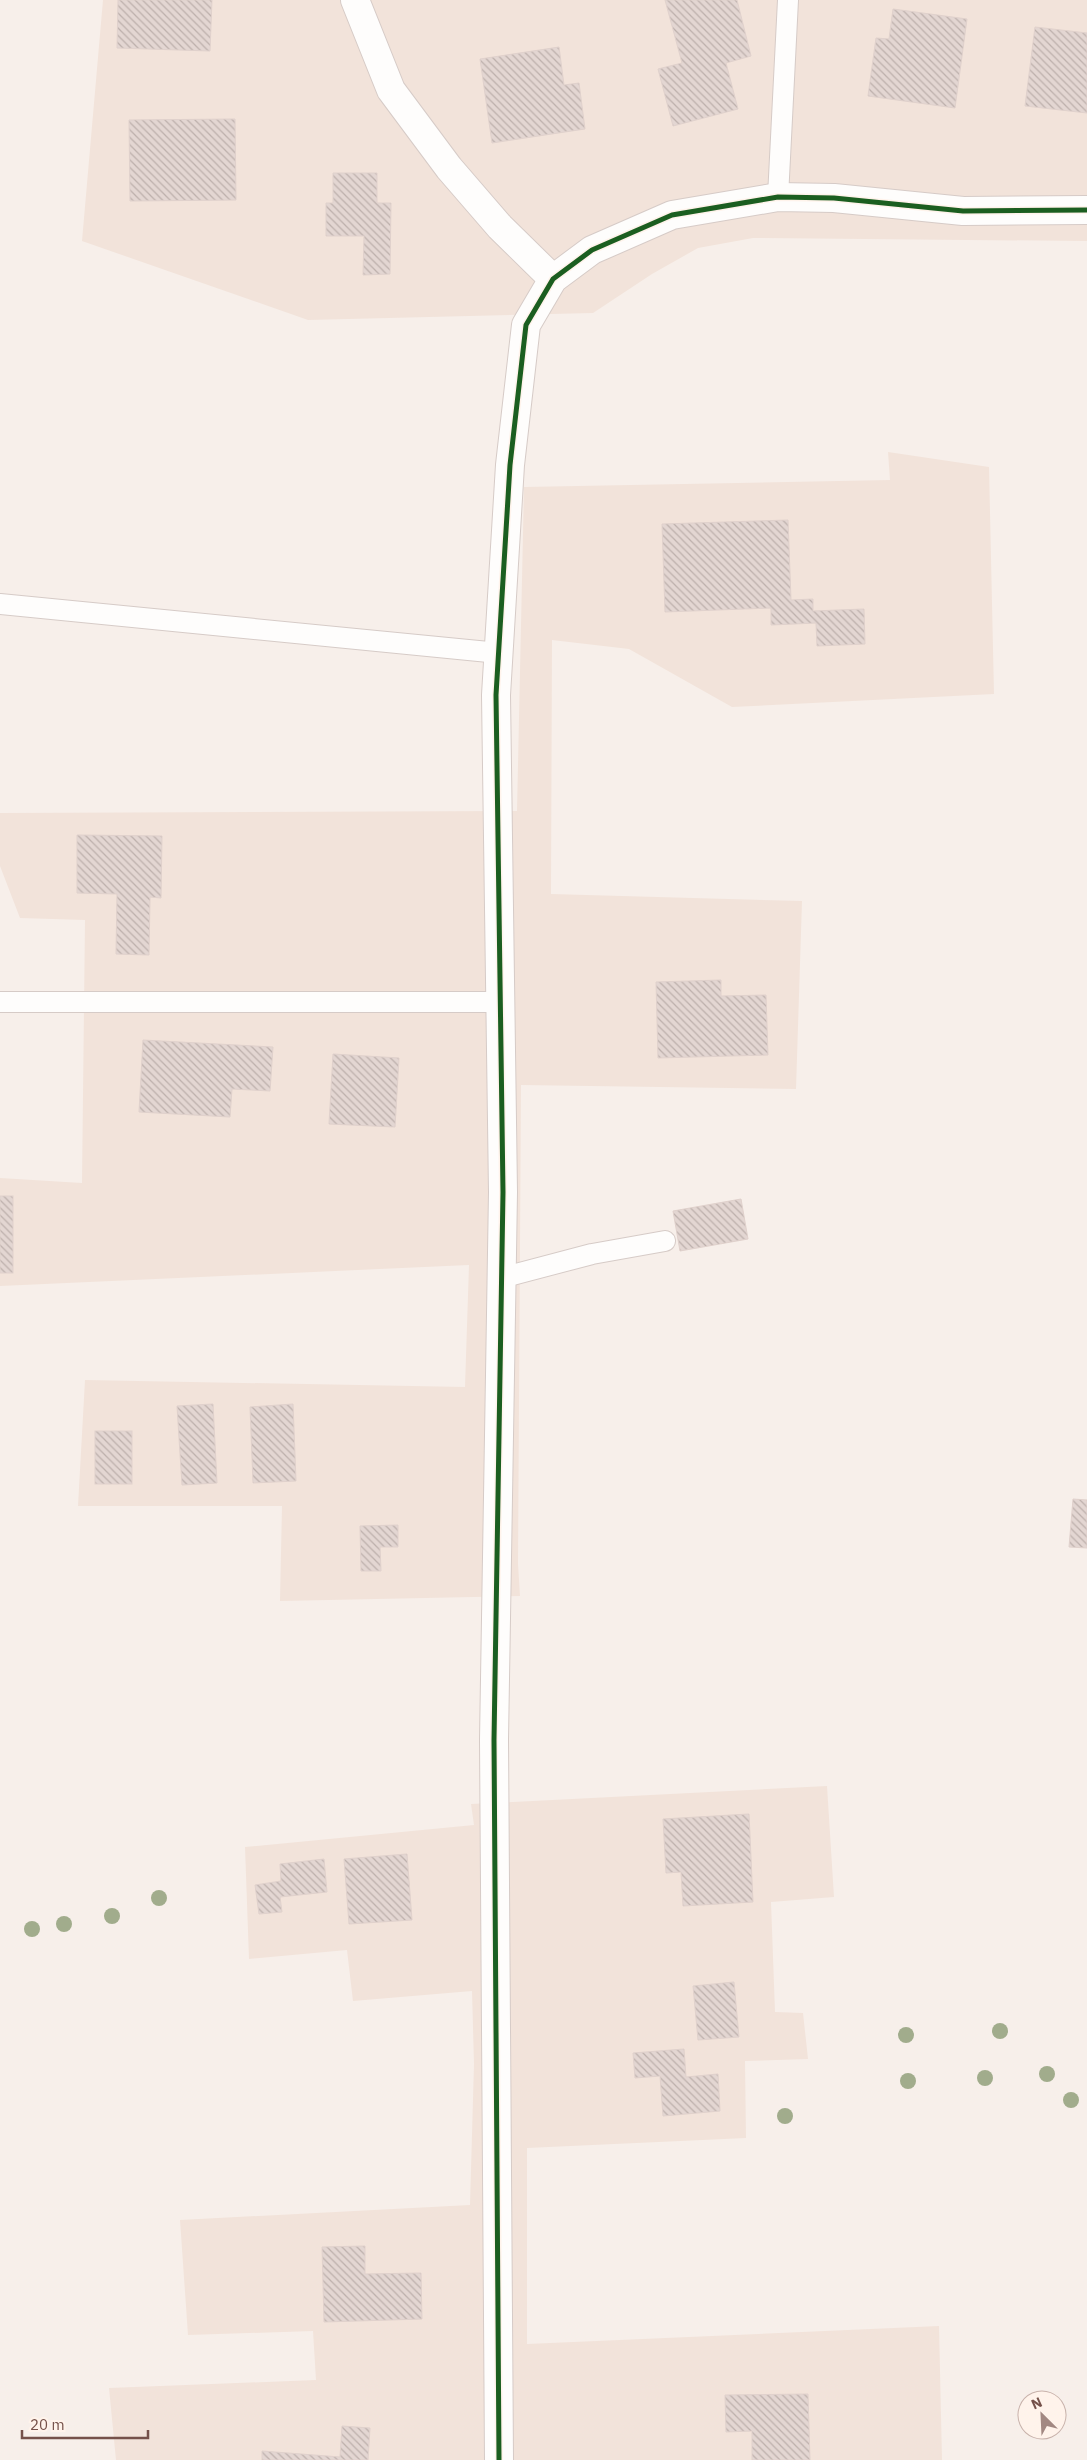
<svg xmlns="http://www.w3.org/2000/svg" width="1087" height="2460" font-family="'IBM Plex Sans',sans-serif">
	<style>
		.residential { fill: #f2e3da }
		.building { fill: url(#building-back-hatch); stroke: #e0d1cc }
		.lines { fill: none; stroke-linecap: round; stroke-linejoin: round }
		.service-casing { stroke: #d6cbc7; stroke-width: 22 }
		.minor-casing { stroke: #d6cbc7; stroke-width: 30 }
		.service { stroke: #fefdfc; stroke-width: 20 }
		.minor { stroke: #fefdfc; stroke-width: 28 }
		.cycleway-casing { stroke: #fff3eb; stroke-width: 8 }
		.cycleway { stroke: #1b5e20; stroke-width: 5 }
		.tree { fill: #a1ac8c }
	</style>
	<defs>
		<pattern id="building-back-hatch" width="6" height="6" patternUnits="userSpaceOnUse" patternTransform="scale(1.25)"><rect width="6" height="6" fill="#e3d6d2"/><path d="M-1 5l2 2M0 0l6 6M5-1l2 2" fill="none" stroke="#bdb0ac"/></pattern>
	</defs>
	<rect width="100%" height="100%" fill="#f7efea"/>
	<g class="residential">
		<path d="M103,0h984v241l-334,-3 -55,10 -46,26 -59,39 -285,7 -226,-79z"/>
		<path d="M888,452l101,15 5,227 -262,13 -103,-58 -77,-9 -1,254 251,7 -6,188 -275,-4 -3,479 2,32 -240,5 2,-95h-204l7,-126 380,7 4,-122 -469,21v-108l82,5 3,-263 -65,-2 -20,-52v-53l517,-2 7,-324 366,-7z"/>
		<path d="M827,1786l7,111 -63,5 4,110 28,1 5,46 -63,2 1,77 -219,10v196l412,-18 3,134h-826l-7,-72 207,-8 -3,-49 -125,4 -8,-115 290,-15 4,-141 -2,-73 -119,10 -6,-51 -98,9 -4,-112 229,-22 -3,-21z"/>
	</g>
	<g class="building">
		<path d="M118,0h94l-2,51 -93,-3z"/>
		<path d="M665,0h72l14,56 -25,7 12,46 -65,17 -15,-57 24,-6z"/>
		<path d="M893,9l74,10 -12,89 -87,-12 8,-58 13,1z"/>
		<path d="M1035,27l52,6v80l-62,-7z"/>
		<path d="M559,47l5,38 15,-2 6,46 -93,14 -12,-84z"/>
		<path d="M235,119l1,81 -106,1 -1,-81z"/>
		<path d="M333,173h44v30h14l-1,71 -27,1 1,-39h-38v-33h7z"/>
		<path d="M788,520l3,80 22,-1v12l51,-2 1,35 -48,2 -1,-23 -45,2v-17l-106,4 -3,-88z"/>
		<path d="M77,835l85,1 -1,62 -11,-1 -1,58 -33,-1 1,-60 -40,-1z"/>
		<path d="M721,980v16l45,-1 2,60 -110,3 -2,-76z"/>
		<path d="M143,1040l130,7 -3,44 -38,-2 -2,28 -91,-5z"/>
		<path d="M333,1054l66,4 -4,69 -66,-3z"/>
		<rect x="0" y="1196" width="13" height="77"/>
		<path d="M741,1199l7,40 -68,12 -7,-40z"/>
		<path d="M213,1404l4,79 -35,2 -5,-79z"/>
		<path d="M293,1404l3,77 -43,2 -3,-76z"/>
		<rect x="95" y="1431" width="37" height="53"/>
		<path d="M1073,1499l14,1v48l-18,-1z"/>
		<path d="M398,1525v22h-18l1,24h-20l-1,-45z"/>
		<path d="M749,1814l4,88 -70,4 -2,-34 -15,1 -3,-54z"/>
		<path d="M407,1854l5,66 -63,4 -5,-65z"/>
		<path d="M324,1859l3,33 -47,5 2,15 -23,2 -4,-29 26,-4 -1,-17z"/>
		<path d="M734,1982l5,55 -41,3 -5,-54z"/>
		<path d="M684,2049l2,28 32,-3 2,37 -57,5 -3,-40 -25,2 -2,-25z"/>
		<path d="M365,2246v28l56,-1 1,46 -98,3 -2,-75z"/>
		<path d="M808,2394l2,66h-58v-29l-26,1 -1,-37z"/>
		<path d="M342,2426l28,2 -2,32h-106v-9l78,6z"/>
	</g>
	<g class="lines">
		<g class="service-casing">
			<g id="service">
				<path d="M778,197l10,-197"/>
				<path d="M0,604l499,49"/>
				<path d="M0,1002h500"/>
				<path d="M501,1278l91,-24 73,-13"/>
			</g>
		</g>
		<g class="minor-casing">
			<g id="minor">
				<path d="M355,0l36,90 58,78 51,59 53,52"/>
				<path d="M499,2460l-5,-720 9,-548 -7,-497 14,-230 16,-140 27,-46 39,-29 80,-35 106,-18 56,1 129,13 124,-1"/>
			</g>
		</g>
		<use href="#service" class="service"/>
		<use href="#minor" class="minor"/>
		<g class="cycleway-casing">
			<path id="cycleway" d="M499,2460l-5,-720 9,-548 -7,-497 14,-230 16,-140 27,-46 39,-29 80,-35 106,-18 56,1 129,13 124,-1"/>
		</g>
		<use href="#cycleway" class="cycleway"/>
	</g>
	<g class="tree">
		<circle cx="159" cy="1898" r="8"/>
		<circle cx="112" cy="1916" r="8"/>
		<circle cx="64" cy="1924" r="8"/>
		<circle cx="32" cy="1929" r="8"/>
		<circle cx="1000" cy="2031" r="8"/>
		<circle cx="906" cy="2035" r="8"/>
		<circle cx="1047" cy="2074" r="8"/>
		<circle cx="985" cy="2078" r="8"/>
		<circle cx="908" cy="2081" r="8"/>
		<circle cx="1071" cy="2100" r="8"/>
		<circle cx="785" cy="2116" r="8"/>
	</g>
	<g transform="translate(1042 2415) rotate(336)"><circle r="24" fill="#fff3eb" stroke="#c8b2ab"/>
	<path d="M0-4L9 19L0 12L-9 19Z" fill="#a28882"/>
	<text y="-8" font-size="14" font-weight="bold" text-anchor="middle" fill="#75514a">N</text>
	</g>
	<path d="M22 2430v8h126v-8" fill="none" stroke="#75514a" stroke-width="2.5"/>
	<text x="30" y="2430" font-size="15" fill="#75514a" stroke="#fff3eb" stroke-width="4" paint-order="stroke">20 m</text>
</svg>
